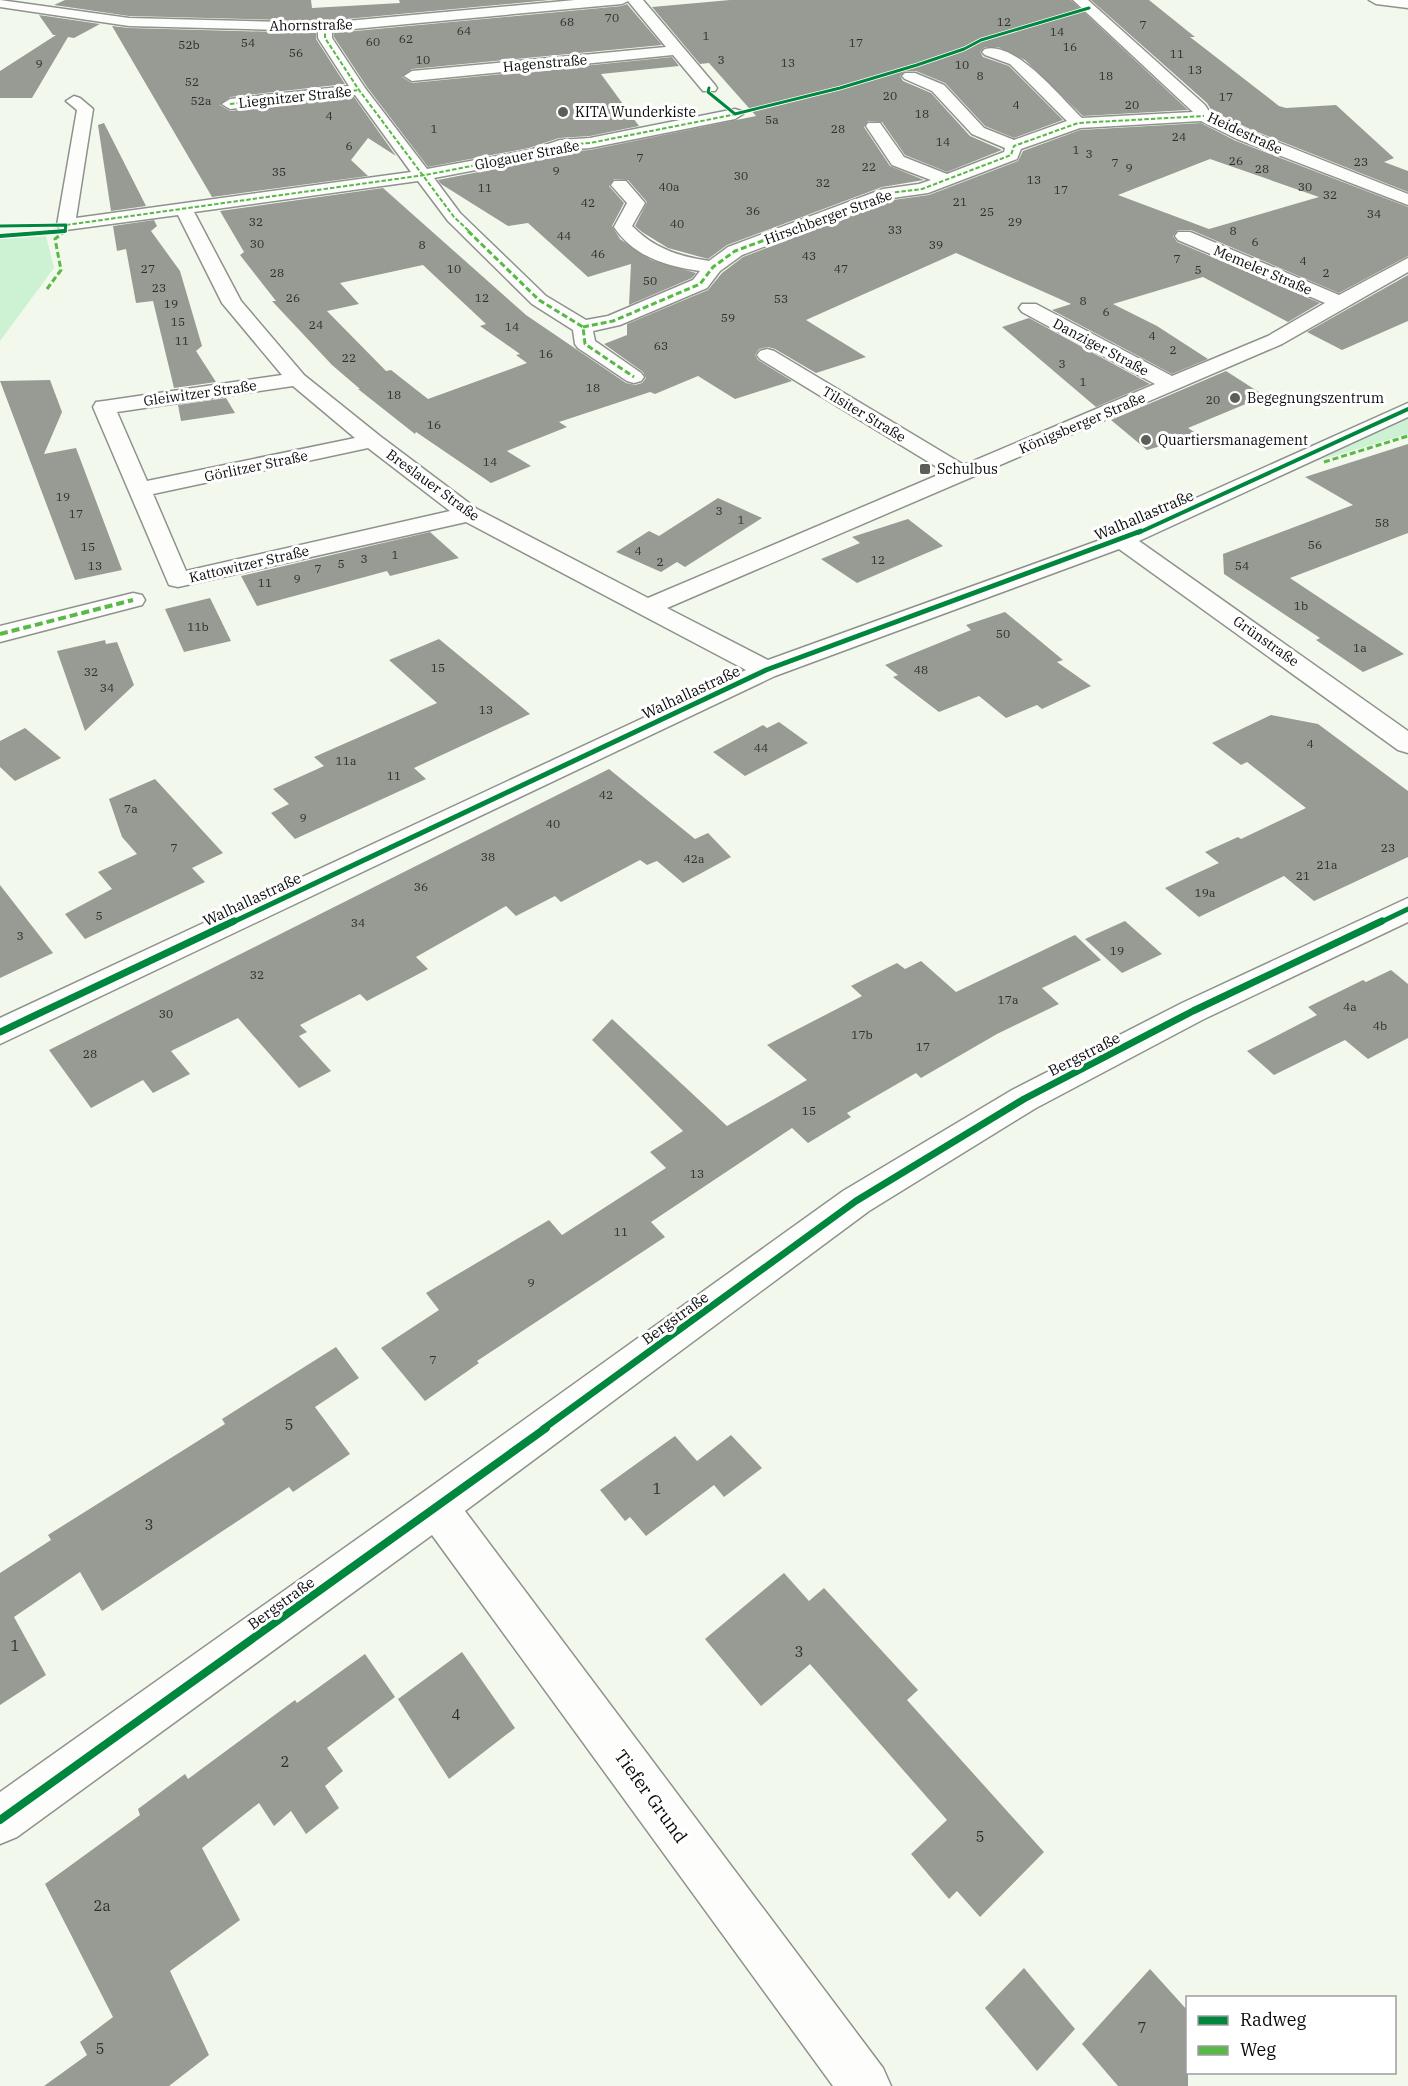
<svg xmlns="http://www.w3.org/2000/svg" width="1408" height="2086" font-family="'IBM Plex Serif',serif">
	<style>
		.green { fill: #ccf2d3 }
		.building { fill: #989b93; fill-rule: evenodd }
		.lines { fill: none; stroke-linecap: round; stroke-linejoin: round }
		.street-casing { stroke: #8e928c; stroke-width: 3 }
		.street { fill: #fdfefc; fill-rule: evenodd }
		.quiet-far2 { stroke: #58b947; stroke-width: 2; stroke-dasharray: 4.5 2; stroke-linecap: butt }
		.quiet-far1 { stroke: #58b947; stroke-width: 3; stroke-dasharray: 6 3; stroke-linecap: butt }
		.quiet { stroke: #58b947; stroke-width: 4; stroke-dasharray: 8 4; stroke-linecap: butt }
		.cycleway-far4-casing { stroke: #fff; stroke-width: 4.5 }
		.cycleway-far3-casing { stroke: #fff; stroke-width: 6 }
		.cycleway-far2-casing { stroke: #fff; stroke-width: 8 }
		.cycleway-far1-casing { stroke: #fff; stroke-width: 10 }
		.cycleway-casing { stroke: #fff; stroke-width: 12 }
		.cycleway-far4 { stroke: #00873e; stroke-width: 3 }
		.cycleway-far3 { stroke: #00873e; stroke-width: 4 }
		.cycleway-far2 { stroke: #00873e; stroke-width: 5 }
		.cycleway-far1 { stroke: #00873e; stroke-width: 7 }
		.cycleway { stroke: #00873e; stroke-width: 8 }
		.poi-dot { fill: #5b5e59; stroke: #fff; stroke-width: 2 }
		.labels { text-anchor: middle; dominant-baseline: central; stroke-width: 6; stroke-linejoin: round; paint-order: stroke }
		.number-label { font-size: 12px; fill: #2e2e2c }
		.far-street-label { font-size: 14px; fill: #0a0a0a; stroke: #fff }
		.far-poi-label { font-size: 14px; fill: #0a0a0a; stroke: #fff; text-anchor: start }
		.street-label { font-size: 15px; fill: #0a0a0a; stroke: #fff }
		.near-number-label { font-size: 15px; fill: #2e2e2c }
		.near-street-label { font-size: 18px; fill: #0a0a0a; stroke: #fff }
	</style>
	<rect width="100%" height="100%" fill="#f2f9ec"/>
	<g class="green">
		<path d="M46,236l8,32 -54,73v-102z"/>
		<path d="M1408,419v15l-91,27z"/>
	</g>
	<g class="building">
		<path d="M65,0h246l1,8 88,-5 -1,-3h151l-225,21 -196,-5 -75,-11z"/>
		<path d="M730,0h341l117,110 -105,6 -58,-56 -27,-13h-13l-5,5 3,5 26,9 54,54 -49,18 -29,-12 -40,-43 -29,-12h-11l-5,5 3,5 28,12 39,43 32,14 -55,22 -42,-17 -23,-33 -14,-1 -4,6 26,39 34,14 -42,7 -155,58 -19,14 -40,-11 -26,-16 -7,-6 12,-24 -19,-22 -14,-1 -5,7 15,17 -12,23 8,13 31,21 45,13 -4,5 -63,27 2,-41 -43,13 -60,-54 -20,3 -67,-42 -3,-4 96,-19 28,-9 28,-2 166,-34 -47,-53 -9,1 -48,-57z"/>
		<path d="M1091,0h58l46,37h-5l89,69 7,2 50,-3 58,53 -10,4 24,9v21l-158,-63 -38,-18 -5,-8z"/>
		<path d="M627,4l35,41 -250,24 -10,8 10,6 260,-26 7,9 -78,8 38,52 -49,10 -31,2 -30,10 -101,19 -61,-80 -33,-50v-4l288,-27z"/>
		<path d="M39,15l61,9 -26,14 -6,-1 -36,61h-32v-27l56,-36h-3z"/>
		<path d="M112,26l17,2 187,5v6l29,45 -115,13 -10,8 10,6 124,-14 42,59 -28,-18 -17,22 17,16 -156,21z"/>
		<path d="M104,123l42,83 -35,5 -13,-86z"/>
		<path d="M1201,123l35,18 172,66v49l-69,37 -148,-63h-13l-5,6 4,6 143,61 -32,19 -85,-45 -90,27 44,22 51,33 -36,15 -120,-64 19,-6 -115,-51 -150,67 60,37 -50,16 -41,-24 -7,-2 -9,2 -4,6 3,5 34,21 -57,18 -37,-23 -43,18 -5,-2 -91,30 8,5 -60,24 24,15 -40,17 -75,-51 -1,2 -57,-45h2l-28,-24 -60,-64h4l-36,-46 4,-3 -24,-41 163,-23 143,127 100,68 9,2 7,-2 4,-5 -3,-6 -39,-28 23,-9v-11l81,-34 14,-17 21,-16 150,-57 36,-5 89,-34 5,-10 57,-21zM1210,159l109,38 -110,32 -91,-34zM423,265l63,59 -6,2 40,28 -4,1 11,8 -99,36 -37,-29 -5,1 -59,-60 32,-7 -19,-21z"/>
		<path d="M154,220l3,6 -6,5 29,40 22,75 -6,5 20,31 -42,6 -21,-87 -17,2 -10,-54 -9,2 -4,-25z"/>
		<path d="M1408,275v46l-66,29 -35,-18z"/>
		<path d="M1029,318l121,66 -54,23 -94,-80z"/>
		<path d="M1226,371l39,25 -77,32 11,7 -52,15 -36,-30z"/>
		<path d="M50,380l12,32 -18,42 32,-6 46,122 -47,10 -75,-199z"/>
		<path d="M226,398l9,15 -54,8 -3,-16z"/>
		<path d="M1408,444v89l-118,45 114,76 -41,18 -47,-32 4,-2 -96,-64 -1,-20 130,-49 -48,-28z"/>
		<path d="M718,498l44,20 -77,49 -8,-5 -16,10 -45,-20 33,-21 10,5z"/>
		<path d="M908,519l35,27 -86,37 -36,-24 39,-16 -8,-6z"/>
		<path d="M430,532l29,26 -69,18 -3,-5 -130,35 -16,-30z"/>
		<path d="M210,598l21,43 -47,11 -19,-43z"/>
		<path d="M1005,612l58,48 -6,2 34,24 -49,23 -5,-4 -31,13 -27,-22 -40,16 -46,-35 5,-2 -13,-10 86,-35 -5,-5z"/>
		<path d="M439,639l91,75 -116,54 12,11 -131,60 -24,-26 18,-9 -16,-15 51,-23 -10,-9 123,-54 -48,-43z"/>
		<path d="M105,640l1,4 11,-2 17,43 -49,46 -28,-80z"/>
		<path d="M1271,715l47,9 90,67v66l-94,44 -30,-25 -85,41 -34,-29 54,-25 -14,-11 33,-15 3,2 65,-31 -59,-46 -6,3 -29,-22z"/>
		<path d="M779,722l29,21 -63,33 -32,-24 50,-27 4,3z"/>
		<path d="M25,728l36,30 -46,23 -15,-14v-26z"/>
		<path d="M609,769l86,70 13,-6 23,24 -48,26 -26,-22 -10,4 -7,-5 -79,42 -6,-6 -39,20 -10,-10 -90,51 12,12 -61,32 -7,-7 -60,31 7,7 -8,4 32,35 -32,17 -61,-70 -67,33 19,23 -37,19 -10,-13 -52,28 -42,-58z"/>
		<path d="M155,779l68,74 -31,15 13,14 -120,57 -20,-25 47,-25 -14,-17 39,-18 -15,-17 -13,-38z"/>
		<path d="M0,885l53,68 -53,25z"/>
		<path d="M1125,921l37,33 -40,19 -37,-34z"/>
		<path d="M1075,935l26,25 -59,28 17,16 -62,30 -76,44 -5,-5 -69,40 4,4 -43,26 -16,-15 -141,94 14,15 -188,124 2,2 -54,38 -44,-53 58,-38 -13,-17 123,-73 13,15 104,-67 -16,-16 33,-21 -91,-91 20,-21 115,107 80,-46 -40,-35 95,-49 -11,-10 46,-23 8,6 16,-8 35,31z"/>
		<path d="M1391,970l17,14v54l-40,21 -23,-19 -71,35 -27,-24 70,-36 -9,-8 55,-27 3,2z"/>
		<path d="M336,1347l23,31 -44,29 35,47 -57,38 -4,-5 -187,124 -22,-39 -66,45 32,58 -46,30v-132l51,-33 -3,-5 177,-111 -3,-5z"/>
		<path d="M731,1435l31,33 -38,29 -10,-12 -68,51 -16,-19 -5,4 -25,-31 75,-54 22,25z"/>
		<path d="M784,1573l25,28 15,-13 94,102 -11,10 137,152 -64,65 -23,-26 -8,8 -38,-45 36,-34 -137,-156 -49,42 -56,-67z"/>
		<path d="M462,1652l53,76 -66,51 -51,-80z"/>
		<path d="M365,1654l30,43 -68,51 16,23 -18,15 14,22 -33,26 -15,-23 -17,15 -15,-23 -57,45 38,72 -70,51 39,84 -40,31h-125l43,-31 -7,-13 33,-25 -68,-133 95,-69 -2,-6 47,-35 3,5 107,-79 2,3z"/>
		<path d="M1024,1968l51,61 -38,42 -52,-63z"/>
		<path d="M1150,1969l38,42v75h-70l-36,-42z"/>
	</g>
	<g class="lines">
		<g class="street-casing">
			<g id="street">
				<path d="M0,0l129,18 196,5 250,-23h68l72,85 2,3 -2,3h-12l-30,-36 -261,26 -8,-5 8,-5 254,-24 -38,-46 -6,3 -290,27v7l33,50 62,81 103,-19 30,-10 30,-2 145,-29 6,2 2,3 -8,5 -145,29 -28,2 -28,9 -100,19 26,35 86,83 40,24 22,-4 85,-36 7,-9c-34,-5 -66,-14 -86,-44l13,-24 -16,-18 3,-4h12l19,22 -13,23c23,23 46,30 77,35l19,-14 155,-58 36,-5 12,-4 -39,-15 -26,-39 2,-3h12l24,34 43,17 57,-22 1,-4 -33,-14 -40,-43 -27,-12 -3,-3 3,-3h10l29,12 40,43 30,12 53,-19 -57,-57 -25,-9 -3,-3 3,-3c31,-8 76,49 97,69l111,-6 -120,-112h15l117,105 5,8 39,18 159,63v11l-171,-66 -36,-18 -121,7 -59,21 -4,10 -89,34 -36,5 -150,57 -22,16 -13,17 -87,37 -27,6 2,10 46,32 3,4 -3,4 -7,2 -7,-2 -49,-33 -3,-4 -2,-14 -41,-26 -84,-83 -30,-40 -224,31 47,89 63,74 76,61 97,73 171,89 297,-126 -185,-113 -3,-4 3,-4 7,-2 7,2 190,114 191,-81 -133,-72 -3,-4 3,-4h14l136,72 96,-40 57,-33 -147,-63 -3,-4 3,-4h12l149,63 69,-37v14l-126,72 -615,264 101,52 346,-125 294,-132v14l-269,124 269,190v22l-10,-3 -279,-201 -344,127 -775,368v-26l746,-348 -280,-148 -288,65 -9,-2 -76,-178 3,-5 8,-1 178,-26 -60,-72 -44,-88 -112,15 -6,-1 -3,-4 20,-115 -11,-9 8,-5 6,2 13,11 -17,109 335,-46 -56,-77 -125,14 -8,-5 8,-5 119,-13 -31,-48v-7l-189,-5 -129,-19zM293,386l62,52 -208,43 -30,-69zM368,448l82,63 -264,60 -33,-77z"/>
				<path d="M1369,0h39v8l-32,-4z"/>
				<path d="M133,593l9,2 3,5 -3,5 -142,37v-16z"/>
				<path d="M1408,898v24l-204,97 -168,89 -167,103 -404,300 418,557 8,18h-58l-401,-551 -415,302 -17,7v-52l422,-299 421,-302 169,-101 170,-87z"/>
			</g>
		</g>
		<use href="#street" class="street"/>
		<g class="quiet-far2">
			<path d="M325,27v11l34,52 95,127 16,15"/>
			<path d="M230,104l129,-14"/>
			<path d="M66,225l359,-50 109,-21 26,-9 30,-2 147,-29"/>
			<path d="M785,232l104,-39 33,-4 89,-34 3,-9 64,-23 126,-7"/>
		</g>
		<g class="quiet-far1">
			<path d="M468,231l71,69 44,27 2,17 49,33"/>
			<path d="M47,289l14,-19 -6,-31 10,-8"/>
			<path d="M583,327l30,-6 87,-37 13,-17 22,-16 54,-20"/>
			<path d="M1324,462l84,-26"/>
		</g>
		<path class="quiet" d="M0,634l133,-34"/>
		<g class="cycleway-far4-casing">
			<g id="cycleway-far4">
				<path d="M709,88l-1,4 27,22 105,-26 77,-23 47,-16 17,-9 108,-32"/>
				<path d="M0,226l66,-1 -1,6 -16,1"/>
			</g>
		</g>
		<g class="cycleway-far3-casing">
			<g id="cycleway-far3">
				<path d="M0,236l65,-5"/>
				<path d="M1138,533l270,-124"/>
			</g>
		</g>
		<g class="cycleway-far2-casing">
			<g id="cycleway-far2">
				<path d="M231,923l535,-253 375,-139"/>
				<path d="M1379,923l29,-14"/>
			</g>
		</g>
		<g class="cycleway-far1-casing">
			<g id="cycleway-far1">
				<path d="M0,1032l234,-111"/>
				<path d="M543,1429l313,-228 168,-102 169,-88 189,-90"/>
			</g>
		</g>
		<g class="cycleway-casing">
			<path id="cycleway" d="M0,1820l546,-392"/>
		</g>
		<use href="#cycleway-far4" class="cycleway-far4"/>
		<use href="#cycleway-far3" class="cycleway-far3"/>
		<use href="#cycleway-far2" class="cycleway-far2"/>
		<use href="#cycleway-far1" class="cycleway-far1"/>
		<use href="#cycleway" class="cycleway"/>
	</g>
	<g class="poi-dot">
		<circle cx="563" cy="112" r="6"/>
		<circle cx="1235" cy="398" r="6"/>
		<circle cx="1146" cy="440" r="6"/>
		<rect x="919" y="463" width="12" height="12" rx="3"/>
	</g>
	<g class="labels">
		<g class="number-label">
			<text x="612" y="17">70</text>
			<text x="567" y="21">68</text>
			<text x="1004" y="21">12</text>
			<text x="1143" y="24">7</text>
			<text x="464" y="30">64</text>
			<text x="1057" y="31">14</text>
			<text x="706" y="35">1</text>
			<text x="406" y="38">62</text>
			<text x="373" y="41">60</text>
			<text x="248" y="42">54</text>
			<text x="856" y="42">17</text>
			<text x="189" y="44">52b</text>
			<text x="1070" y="46">16</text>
			<text x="296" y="52">56</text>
			<text x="1177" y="53">11</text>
			<text x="423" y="59">10</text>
			<text x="721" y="59">3</text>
			<text x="788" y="62">13</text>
			<text x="39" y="63">9</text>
			<text x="962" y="64">10</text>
			<text x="1195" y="69">13</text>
			<text x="980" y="75">8</text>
			<text x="1106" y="75">18</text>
			<text x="192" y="81">52</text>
			<text x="890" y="95">20</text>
			<text x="1226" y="96">17</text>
			<text x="201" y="100">52a</text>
			<text x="1016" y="104">4</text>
			<text x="1132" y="104">20</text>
			<text x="922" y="113">18</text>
			<text x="329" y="115">4</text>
			<text x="772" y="119">5a</text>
			<text x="434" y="128">1</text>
			<text x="838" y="128">28</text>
			<text x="1179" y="136">24</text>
			<text x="943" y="141">14</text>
			<text x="349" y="145">6</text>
			<text x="1076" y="149">1</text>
			<text x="1089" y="153">3</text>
			<text x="640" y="157">7</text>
			<text x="1236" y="160">26</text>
			<text x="1361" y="161">23</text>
			<text x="1115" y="162">7</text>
			<text x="869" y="166">22</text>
			<text x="1129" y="167">9</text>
			<text x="1262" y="168">28</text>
			<text x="556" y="170">9</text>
			<text x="279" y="171">35</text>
			<text x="741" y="175">30</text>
			<text x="1034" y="179">13</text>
			<text x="823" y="182">32</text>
			<text x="669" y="186">40a</text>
			<text x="1305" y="186">30</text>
			<text x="485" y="187">11</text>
			<text x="1061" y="189">17</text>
			<text x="1330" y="194">32</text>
			<text x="960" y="201">21</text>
			<text x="588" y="202">42</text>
			<text x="753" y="210">36</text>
			<text x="987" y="211">25</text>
			<text x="1374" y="213">34</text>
			<text x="256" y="221">32</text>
			<text x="1015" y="221">29</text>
			<text x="677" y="223">40</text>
			<text x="895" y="229">33</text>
			<text x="1233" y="230">8</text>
			<text x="564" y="235">44</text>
			<text x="1255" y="241">6</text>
			<text x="257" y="243">30</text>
			<text x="422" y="244">8</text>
			<text x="936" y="244">39</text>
			<text x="598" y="253">46</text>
			<text x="809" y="255">43</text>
			<text x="1177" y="258">7</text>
			<text x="1303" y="260">4</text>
			<text x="148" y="268">27</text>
			<text x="454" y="268">10</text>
			<text x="841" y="268">47</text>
			<text x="1198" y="269">5</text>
			<text x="277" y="272">28</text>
			<text x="1326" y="272">2</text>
			<text x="650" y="280">50</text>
			<text x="159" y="287">23</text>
			<text x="293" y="297">26</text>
			<text x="482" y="297">12</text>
			<text x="781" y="298">53</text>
			<text x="1083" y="300">8</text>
			<text x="171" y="303">19</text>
			<text x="1106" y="311">6</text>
			<text x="728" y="317">59</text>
			<text x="178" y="321">15</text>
			<text x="316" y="324">24</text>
			<text x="512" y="326">14</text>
			<text x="1152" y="335">4</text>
			<text x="182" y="340">11</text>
			<text x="661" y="345">63</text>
			<text x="1173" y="349">2</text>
			<text x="546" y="353">16</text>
			<text x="349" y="357">22</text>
			<text x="1062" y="363">3</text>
			<text x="1083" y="381">1</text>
			<text x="593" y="387">18</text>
			<text x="394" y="394">18</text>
			<text x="1213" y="399">20</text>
			<text x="434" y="424">16</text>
			<text x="490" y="461">14</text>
			<text x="63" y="496">19</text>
			<text x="719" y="510">3</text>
			<text x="76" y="513">17</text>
			<text x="741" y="519">1</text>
			<text x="1382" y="522">58</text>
			<text x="1315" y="544">56</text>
			<text x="88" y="546">15</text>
			<text x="638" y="550">4</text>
			<text x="395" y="554">1</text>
			<text x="364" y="558">3</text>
			<text x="878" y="559">12</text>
			<text x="660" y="561">2</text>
			<text x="341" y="563">5</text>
			<text x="95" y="565">13</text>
			<text x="1242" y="565">54</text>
			<text x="318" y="568">7</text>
			<text x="297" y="578">9</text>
			<text x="265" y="582">11</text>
			<text x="1301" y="605">1b</text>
			<text x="198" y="626">11b</text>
			<text x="1003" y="633">50</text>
			<text x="1360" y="647">1a</text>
			<text x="438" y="667">15</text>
			<text x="921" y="669">48</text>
			<text x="91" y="671">32</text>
			<text x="107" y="687">34</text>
			<text x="486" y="709">13</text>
			<text x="1310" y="743">4</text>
			<text x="761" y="747">44</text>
			<text x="346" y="760">11a</text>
			<text x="394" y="775">11</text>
			<text x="606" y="794">42</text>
			<text x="131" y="808">7a</text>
			<text x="303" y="817">9</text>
			<text x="553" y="823">40</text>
			<text x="174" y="847">7</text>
			<text x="1388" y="847">23</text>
			<text x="488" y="856">38</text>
			<text x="694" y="858">42a</text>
			<text x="1327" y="864">21a</text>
			<text x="1303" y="875">21</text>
			<text x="421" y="886">36</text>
			<text x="1205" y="892">19a</text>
			<text x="99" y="915">5</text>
			<text x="358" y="922">34</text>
			<text x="20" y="935">3</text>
			<text x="1117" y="950">19</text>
			<text x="257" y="974">32</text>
			<text x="1008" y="999">17a</text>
			<text x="1350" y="1006">4a</text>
			<text x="166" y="1013">30</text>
			<text x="1380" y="1025">4b</text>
			<text x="862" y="1034">17b</text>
			<text x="923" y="1046">17</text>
			<text x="90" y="1053">28</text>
			<text x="809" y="1110">15</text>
			<text x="697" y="1173">13</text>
			<text x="621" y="1231">11</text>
			<text x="531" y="1282">9</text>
			<text x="433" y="1359">7</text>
		</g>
		<g class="far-street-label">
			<text transform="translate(311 25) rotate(-1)">Ahornstraße</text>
			<text transform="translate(545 63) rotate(-5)">Hagenstraße</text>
			<text transform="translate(295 97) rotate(-6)">Liegnitzer Straße</text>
			<text transform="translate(1245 133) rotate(25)">Heidestraße</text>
			<text transform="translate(527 155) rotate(-11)">Glogauer Straße</text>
			<text transform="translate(828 217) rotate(-20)">Hirschberger Straße</text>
			<text transform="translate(1263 270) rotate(23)">Memeler Straße</text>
			<text transform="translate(1101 347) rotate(28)">Danziger Straße</text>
			<text transform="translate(200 393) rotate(-8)">Gleiwitzer Straße</text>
			<text transform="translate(864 414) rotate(31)">Tilsiter Straße</text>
			<text transform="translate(1082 423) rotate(-23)">Königsberger Straße</text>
			<text transform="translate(256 466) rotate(-12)">Görlitzer Straße</text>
			<text transform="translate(433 485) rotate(36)">Breslauer Straße</text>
			<text transform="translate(249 564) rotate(-13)">Kattowitzer Straße</text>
			<text transform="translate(1266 641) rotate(35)">Grünstraße</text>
		</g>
		<g class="far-poi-label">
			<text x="575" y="112">KITA Wunderkiste</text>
			<text x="1247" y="398">Begegnungszentrum</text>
			<text x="1158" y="440">Quartiersmanagement</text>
			<text x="937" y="469">Schulbus</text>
		</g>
		<g class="street-label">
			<text transform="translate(1144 515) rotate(-23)">Walhallastraße</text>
			<text transform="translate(691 692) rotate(-25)">Walhallastraße</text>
			<text transform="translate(252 899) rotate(-25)">Walhallastraße</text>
			<text transform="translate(1084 1054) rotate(-27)">Bergstraße</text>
			<text transform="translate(675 1318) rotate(-36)">Bergstraße</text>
			<text transform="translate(281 1603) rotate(-36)">Bergstraße</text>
		</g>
		<g class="near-number-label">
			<text x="289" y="1424">5</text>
			<text x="657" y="1488">1</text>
			<text x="149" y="1524">3</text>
			<text x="15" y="1645">1</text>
			<text x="799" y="1651">3</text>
			<text x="456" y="1714">4</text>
			<text x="285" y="1761">2</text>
			<text x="980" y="1836">5</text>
			<text x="102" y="1905">2a</text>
			<text x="1142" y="2027">7</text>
			<text x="100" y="2048">5</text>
		</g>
		<g class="near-street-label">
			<text transform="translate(651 1796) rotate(54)">Tiefer Grund</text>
		</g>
	</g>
	<rect x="1186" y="1996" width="210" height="78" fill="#ffffff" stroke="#9d9d9d" stroke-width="1.5"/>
	<rect x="1198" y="2016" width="30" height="9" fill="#00873e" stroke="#9d9d9d" stroke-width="1.5"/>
	<text x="1240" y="2026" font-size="18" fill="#0a0a0a">Radweg</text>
	<rect x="1198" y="2046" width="30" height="9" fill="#58b947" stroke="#9d9d9d" stroke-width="1.5"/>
	<text x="1240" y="2056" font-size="18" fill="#0a0a0a">Weg</text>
</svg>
